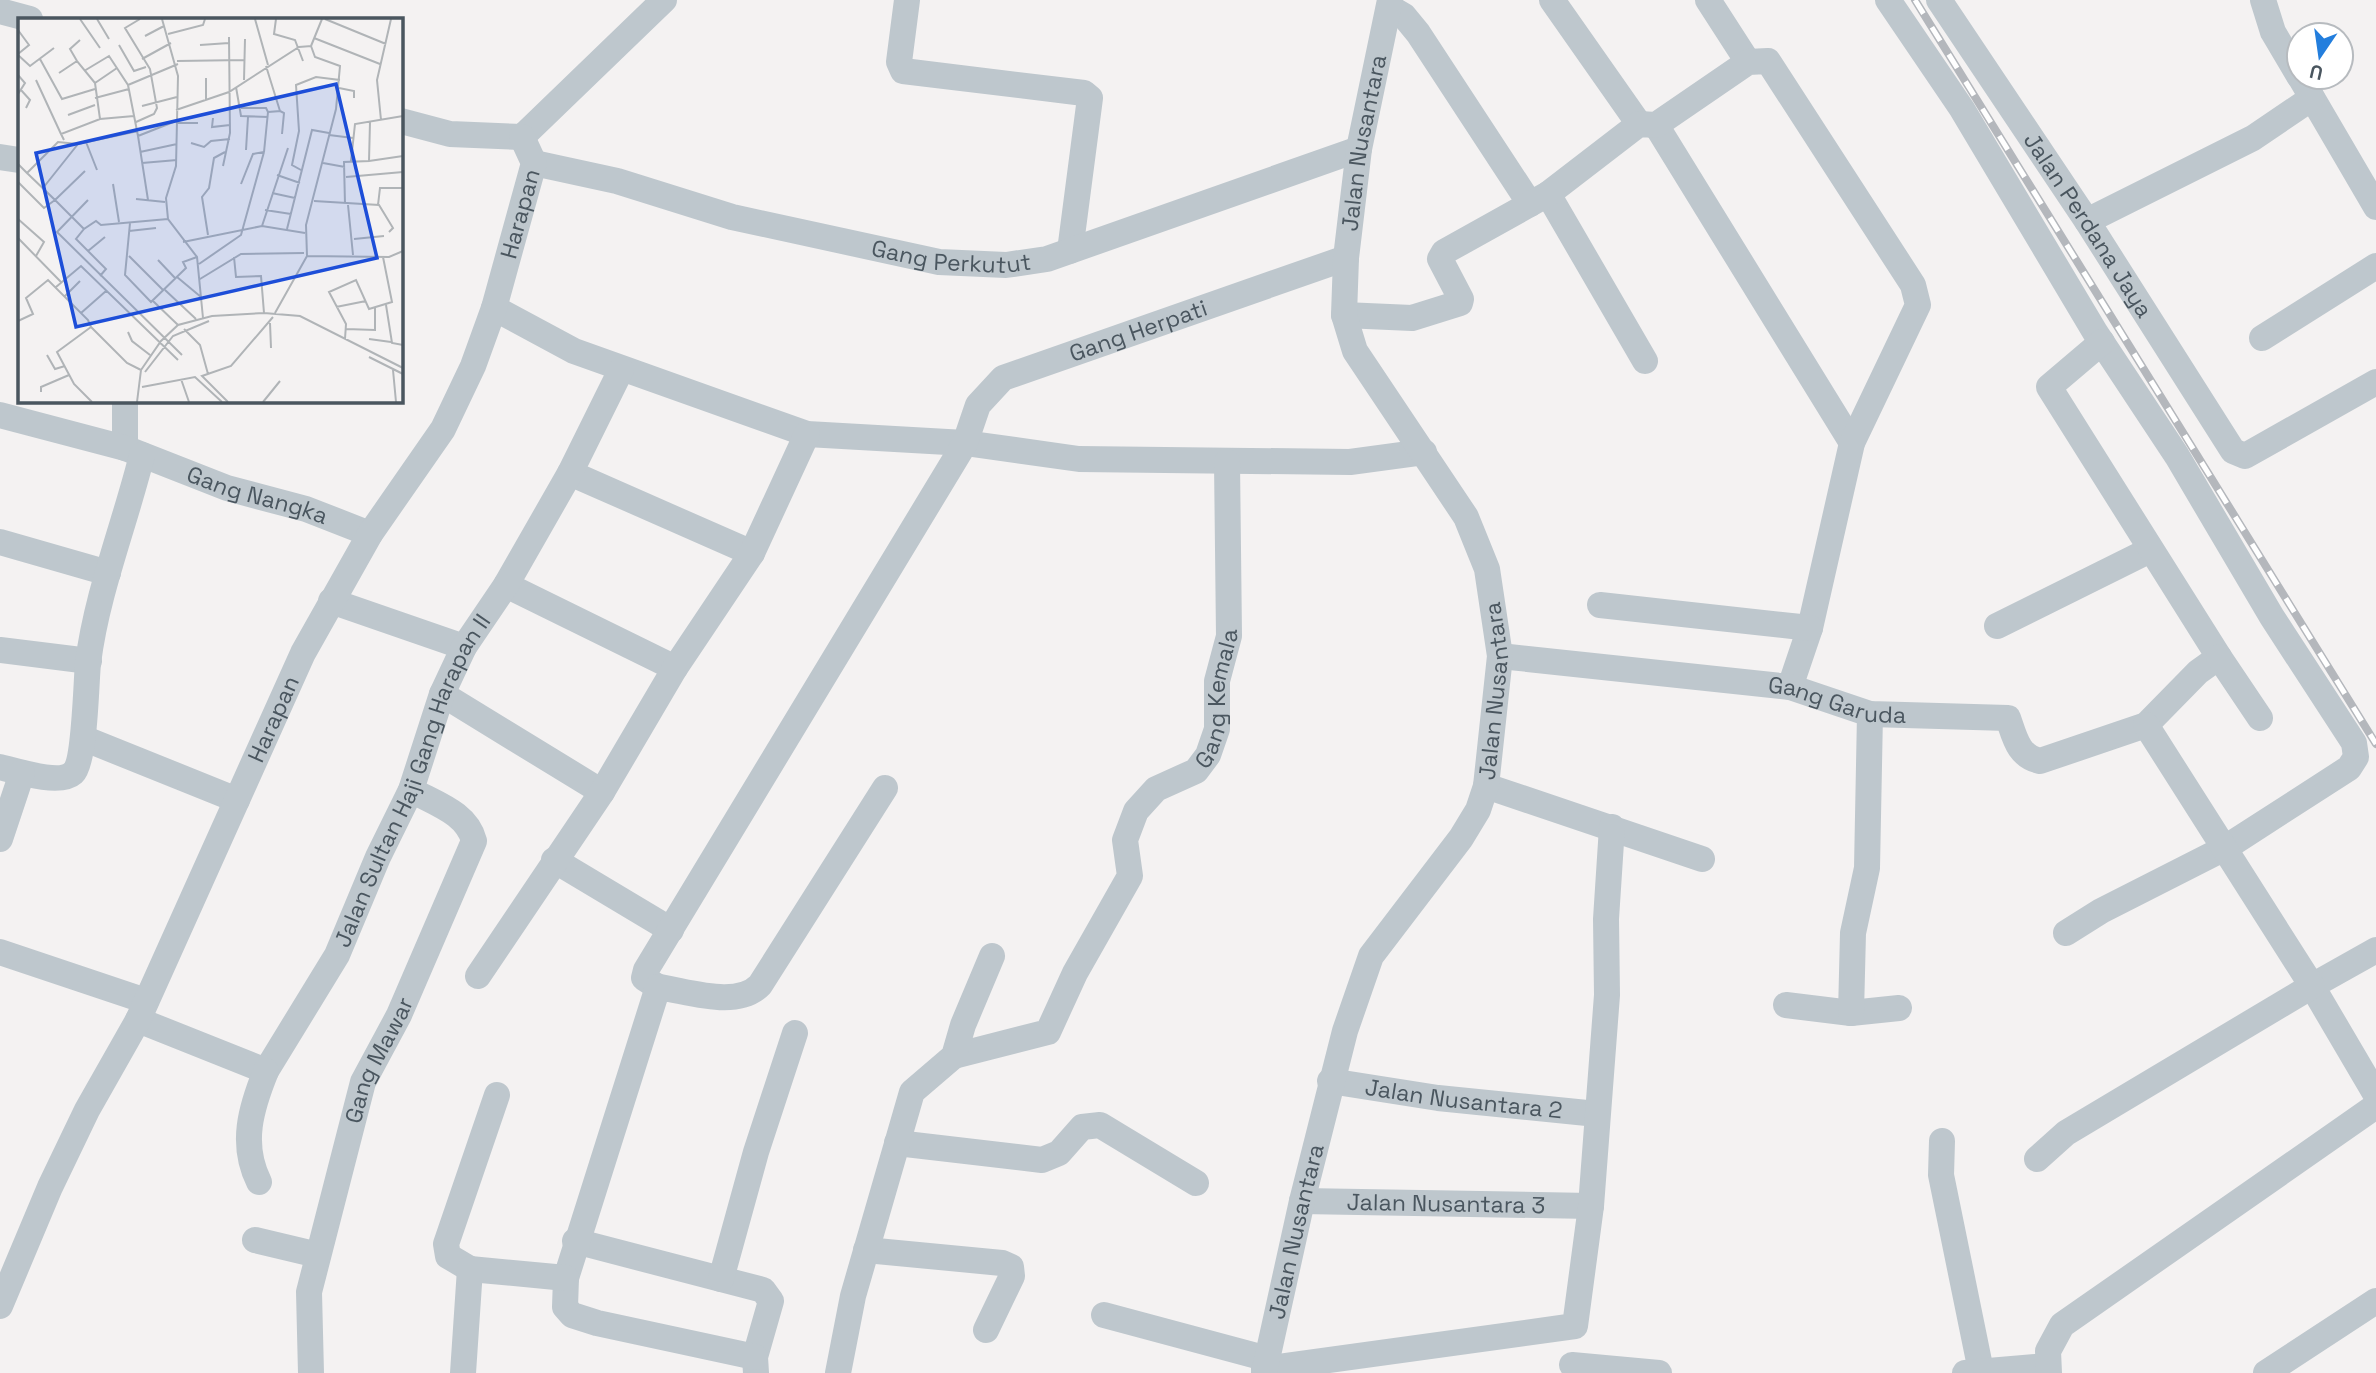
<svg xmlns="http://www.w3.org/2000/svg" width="2376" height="1373" font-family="'Space Grotesk',sans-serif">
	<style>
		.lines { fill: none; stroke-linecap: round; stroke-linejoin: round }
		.minor { stroke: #bec7cd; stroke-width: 26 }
		.rail-casing { stroke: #b4b7bc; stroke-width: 8 }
		.rail { stroke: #fff; stroke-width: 5; stroke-dasharray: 16; stroke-linecap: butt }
		.labels { text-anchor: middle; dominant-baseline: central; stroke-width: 6; stroke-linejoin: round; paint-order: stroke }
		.street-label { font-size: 23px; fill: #4a565f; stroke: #fff }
		.inset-road { fill: none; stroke: #b0b4b7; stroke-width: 2 }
		.view { fill: #1d4ed8; fill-opacity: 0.15; stroke: #1d4ed8; stroke-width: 3.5 }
		.inset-edge { fill: none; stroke: #4a565f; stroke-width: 3.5 }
	</style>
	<rect width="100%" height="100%" fill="#f4f2f2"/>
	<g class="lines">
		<g class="minor">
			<path d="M907,0l-8,62 4,9 181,22 6,5 -20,153"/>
			<path d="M1552,0l87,124"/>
			<path d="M1708,0l40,62"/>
			<path d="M1888,0l74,109 133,223 82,124 95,161 82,126 2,14 -7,11 -124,80 -124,63 -35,22"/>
			<path id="s1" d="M1939,0l148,221 146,230 12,5 131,-74"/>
			<path d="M2263,0l10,32 26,44"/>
			<path d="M1389,7l15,9 14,17 112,171"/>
			<path d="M0,11l30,8"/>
			<path d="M2300,77l76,130"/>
			<path d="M401,121l49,13 72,3 142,-137"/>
			<path d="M1656,125l196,318"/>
			<path d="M0,157l19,3"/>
			<path id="s2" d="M534,163l83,18 115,36 207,45 67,3 41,-6 312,-110"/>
			<path d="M1548,194l97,167"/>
			<path d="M2087,221l166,-83 59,-40"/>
			<path d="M494,308l80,43 233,83 158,9 114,16 271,3 74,-10"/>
			<path d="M1344,315l68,3 48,-15 1,-4 -21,-40 4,-7 104,-58 91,-70 17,1 92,-63 20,-1 145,224 5,20 -66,138 -42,185 -20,59"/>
			<path d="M2262,338l114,-72"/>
			<path d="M125,401v47"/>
			<path id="s3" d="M0,415l125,33 102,40 79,21 64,25"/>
			<path d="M570,473l182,80"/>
			<path d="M0,542l108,31"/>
			<path d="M506,585l169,83"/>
			<path d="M331,601l133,46"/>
			<path d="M1600,605l210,23"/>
			<path d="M1997,626l153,-76"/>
			<path d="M0,650l89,11"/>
			<path id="s4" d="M1500,656l290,31 80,27 138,4c7,20 10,38 32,43l106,-36 52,-53 21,-15 -170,-270 53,-45"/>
			<path d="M2219,657l41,61"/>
			<path d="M442,694l160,98"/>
			<path d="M83,738l154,62"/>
			<path d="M0,767c16,4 60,18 73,6 12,-11 13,-90 15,-110 9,-71 37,-139 54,-208"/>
			<path d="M1486,786l216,73"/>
			<path d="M0,839l22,-66"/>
			<path d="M554,860l117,70"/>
			<path d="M2376,950l-64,36 64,109"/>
			<path d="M0,952l146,49"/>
			<path d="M478,976l124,-184 73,-124 77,-115 55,-119"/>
			<path id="s5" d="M658,987l-14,-9 2,-8 319,-527 13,-38 25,-27 343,-120"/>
			<path d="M1786,1005l65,8 48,-5"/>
			<path d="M1851,1013l2,-80 14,-65 3,-154"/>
			<path id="s6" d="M138,1020l128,51 71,-116 41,-98 33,-67 31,-96 22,-47 42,-62 64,-112 51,-103"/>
			<path id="s7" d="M954,1056l94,-24 27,-59 55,-97 -5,-36 11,-29 20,-22 40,-18 12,-16 9,-26v-48l12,-45 -2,-174"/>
			<path id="s8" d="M1330,1081l108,17 159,16"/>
			<path d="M1942,1141l-1,34 40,196"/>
			<path d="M897,1143l145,17 17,-7 23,-26 18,-2 96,58"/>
			<path d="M2037,1159l29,-26 246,-147 -166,-261"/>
			<path d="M259,1182c-19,-38 -8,-74 7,-111"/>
			<path id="s9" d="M1302,1201l289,5"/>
			<path d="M255,1240l63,15"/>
			<path d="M575,1241l188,49 8,11 -16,56 1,16"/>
			<path d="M866,1250l136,13 9,4 1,9 -26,54"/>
			<path d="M470,1269l-22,-13 -2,-12 51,-149"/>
			<path d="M721,1279l35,-127 39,-119"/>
			<path id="s10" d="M0,1306l50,-119 37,-77 51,-90 165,-367 67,-119 73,-105 30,-63 21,-58 40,-145 -12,-26"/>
			<path d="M1104,1315l164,44"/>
			<path d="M755,1357l-158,-34 -25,-8 -7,-8 1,-29 92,-291c30,4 79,22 102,-2l125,-197"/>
			<path d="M1572,1365l87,8"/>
			<path d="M1264,1369l311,-43 16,-120 16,-211 -1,-76 6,-92"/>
			<path id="s11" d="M311,1373l-2,-81 54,-210 36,-67 75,-174c-7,-28 -38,-37 -63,-51"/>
			<path d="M463,1373l7,-104 96,9"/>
			<path d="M838,1373l15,-77 59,-204 42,-36 9,-31 29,-69"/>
			<path id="s12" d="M1264,1373l38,-172 43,-170 26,-75 90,-118 17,-28 8,-24 14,-130 -13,-87 -21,-52 -111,-166 -11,-36 2,-57 13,-109 31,-149"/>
			<path d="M1965,1373l81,-7"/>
			<path d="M2049,1373l-1,-22 14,-26 314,-219"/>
			<path d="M2266,1373l110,-72"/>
		</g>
		<g class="rail-casing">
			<path id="rail" d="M1915,0l461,744"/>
		</g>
		<use href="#rail" class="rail"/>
	</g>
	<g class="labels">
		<g class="street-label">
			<text stroke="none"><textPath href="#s12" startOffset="1323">Jalan Nusantara</textPath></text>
			<text stroke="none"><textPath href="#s10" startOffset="1214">Harapan</textPath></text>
			<text stroke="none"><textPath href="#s1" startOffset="270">Jalan Perdana Jaya</textPath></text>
			<text stroke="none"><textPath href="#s2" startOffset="429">Gang Perkutut</textPath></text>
			<text stroke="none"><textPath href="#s5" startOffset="861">Gang Herpati</textPath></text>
			<text stroke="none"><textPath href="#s3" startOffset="270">Gang Nangka</textPath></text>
			<text stroke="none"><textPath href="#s12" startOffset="733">Jalan Nusantara</textPath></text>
			<text stroke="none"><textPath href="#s7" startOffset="492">Gang Kemala</textPath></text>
			<text stroke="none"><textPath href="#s4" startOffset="341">Gang Garuda</textPath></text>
			<text stroke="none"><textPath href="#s10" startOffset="648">Harapan</textPath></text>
			<text stroke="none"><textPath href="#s6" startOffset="464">Jalan Sultan Haji Gang Harapan II</textPath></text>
			<text stroke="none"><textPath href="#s11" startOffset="324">Gang Mawar</textPath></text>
			<text stroke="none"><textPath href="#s8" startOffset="135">Jalan Nusantara 2</textPath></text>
			<text stroke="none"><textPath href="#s9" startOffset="144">Jalan Nusantara 3</textPath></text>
			<text stroke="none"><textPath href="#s12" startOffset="145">Jalan Nusantara</textPath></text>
		</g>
	</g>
	<g transform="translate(18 18)">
		<rect width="385" height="385" fill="#f4f2f2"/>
		<path class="inset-road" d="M62,1l20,29M79,1l12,20M144,1l16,57 -2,90 -10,32 2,21 29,38 6,61M237,1l13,46M258,1l-2,15 21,6 8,21M307,1l61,25M0,12l11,15 -11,9M150,16l35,-9 2,-6M127,18l19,-10M296,20l66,26M101,27l15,26 12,-4M182,27l29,-2M293,28l11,-27M0,37l12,11 24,-18M22,41l22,40 33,-10M124,41l29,-16M59,43l-7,-12 10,-9M159,43l67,-1M248,48l14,45 -12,1M66,53l25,-15 19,29 10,51M41,55l18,-12 18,22 5,36M0,57l7,8 -7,11M18,62l25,54M226,62l1,-41M77,65l22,-15M110,67l50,-21M218,69l5,29 27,1M321,70l15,3v7M3,72l9,10 -4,8M77,80l34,-9M188,82v-22M124,88l35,-9M223,90h25l2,4 -4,40 -11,2 -12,30M158,92l53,-18 70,-45 12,-1 4,11 25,9 -4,43 -30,116 1,31M262,93l4,2 -2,21M50,97l27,-10M195,100l-1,9 18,-2M363,102l-4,-40 14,-61M118,104l18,-8 3,-6 -7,-39 -25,-41 15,-9M158,105h22M311,117l24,3M46,122l-3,-6 39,-15 34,-3M68,124l11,28M173,125l13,4 7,-6 19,-2M60,126l60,-13M228,132l2,-33M122,134l37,-8M333,143l4,-37 48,-8M351,143l34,-5M124,145l35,-3M305,145l22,4M0,146l9,9 31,-31 20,2M205,148l7,-33 -1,-96M283,152l-9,-5 7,-34 -3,-46 20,-8 24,3M259,157l23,8M328,159l57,-5M0,164l26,26 11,-8 -28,-27M95,166l6,38M25,170l35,-44M254,175l23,5M118,181l29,3M70,182l-31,32 125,123M130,182l-10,-64 38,-15M296,183l65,4 14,23 -4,4M327,186l-1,-42 25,-1 1,-39M330,187l5,50M360,187l2,-17h23M247,192l26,4M0,201l26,23 -8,14M112,205l-5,52 26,27 35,-34 -3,-6 14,-5M244,208l26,-78M66,211l-29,-29 30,-29M269,211l25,-99 17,3M111,213l27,-3M190,217l-6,-38 7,-9 5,-30 11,-6M0,220l43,44M336,221l30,-3M165,224l79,-16 43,7M70,233l17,-14M111,238l34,34M216,239l2,20 25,-1 3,37M140,242l17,18M181,246l42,-29 23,-83M82,258l6,-7 -30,-30 8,-10 12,-8 5,4 67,-6M159,259l24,20M182,261l41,-25 63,-1M38,269l25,-21 97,94M147,272l31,29M47,278l15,-15M135,283l25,24M368,287l6,38 11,2M318,289l30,-6M63,295l25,-22M257,295l32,-57 82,1 14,-6M0,303l15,-7 -7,-16 22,-18 40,40 3,7 -34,25 17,32 18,18M252,305l1,25M73,309l36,36 14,7M166,311l16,16 8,29M328,311l29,1v-22M110,314l4,9 18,14M327,321l1,-15 -17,-32 27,-12 13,29 23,-7 -9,-45M351,321l22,3M29,337l8,14 10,-3M351,339l34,17M375,352l3,32M127,354l28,-36 36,-15M163,361l8,23M124,369l53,-10 27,25M23,374v-5l28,-12M119,384l4,-32 20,-29 17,-16 34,-9 52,-3 36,3 103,52M210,384l-26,-26 29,-10 42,-49M245,384l17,-21"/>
		<path class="view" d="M318,66l41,174 -301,69 -40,-174z"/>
		<rect width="385" height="385" class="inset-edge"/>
	</g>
	<g transform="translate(2320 56) rotate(193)"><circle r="33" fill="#ffffff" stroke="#b7bbbf" stroke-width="2"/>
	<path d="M0-5L12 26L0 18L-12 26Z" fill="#237edd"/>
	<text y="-10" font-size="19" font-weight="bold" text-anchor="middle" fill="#4a565f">U</text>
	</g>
</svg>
